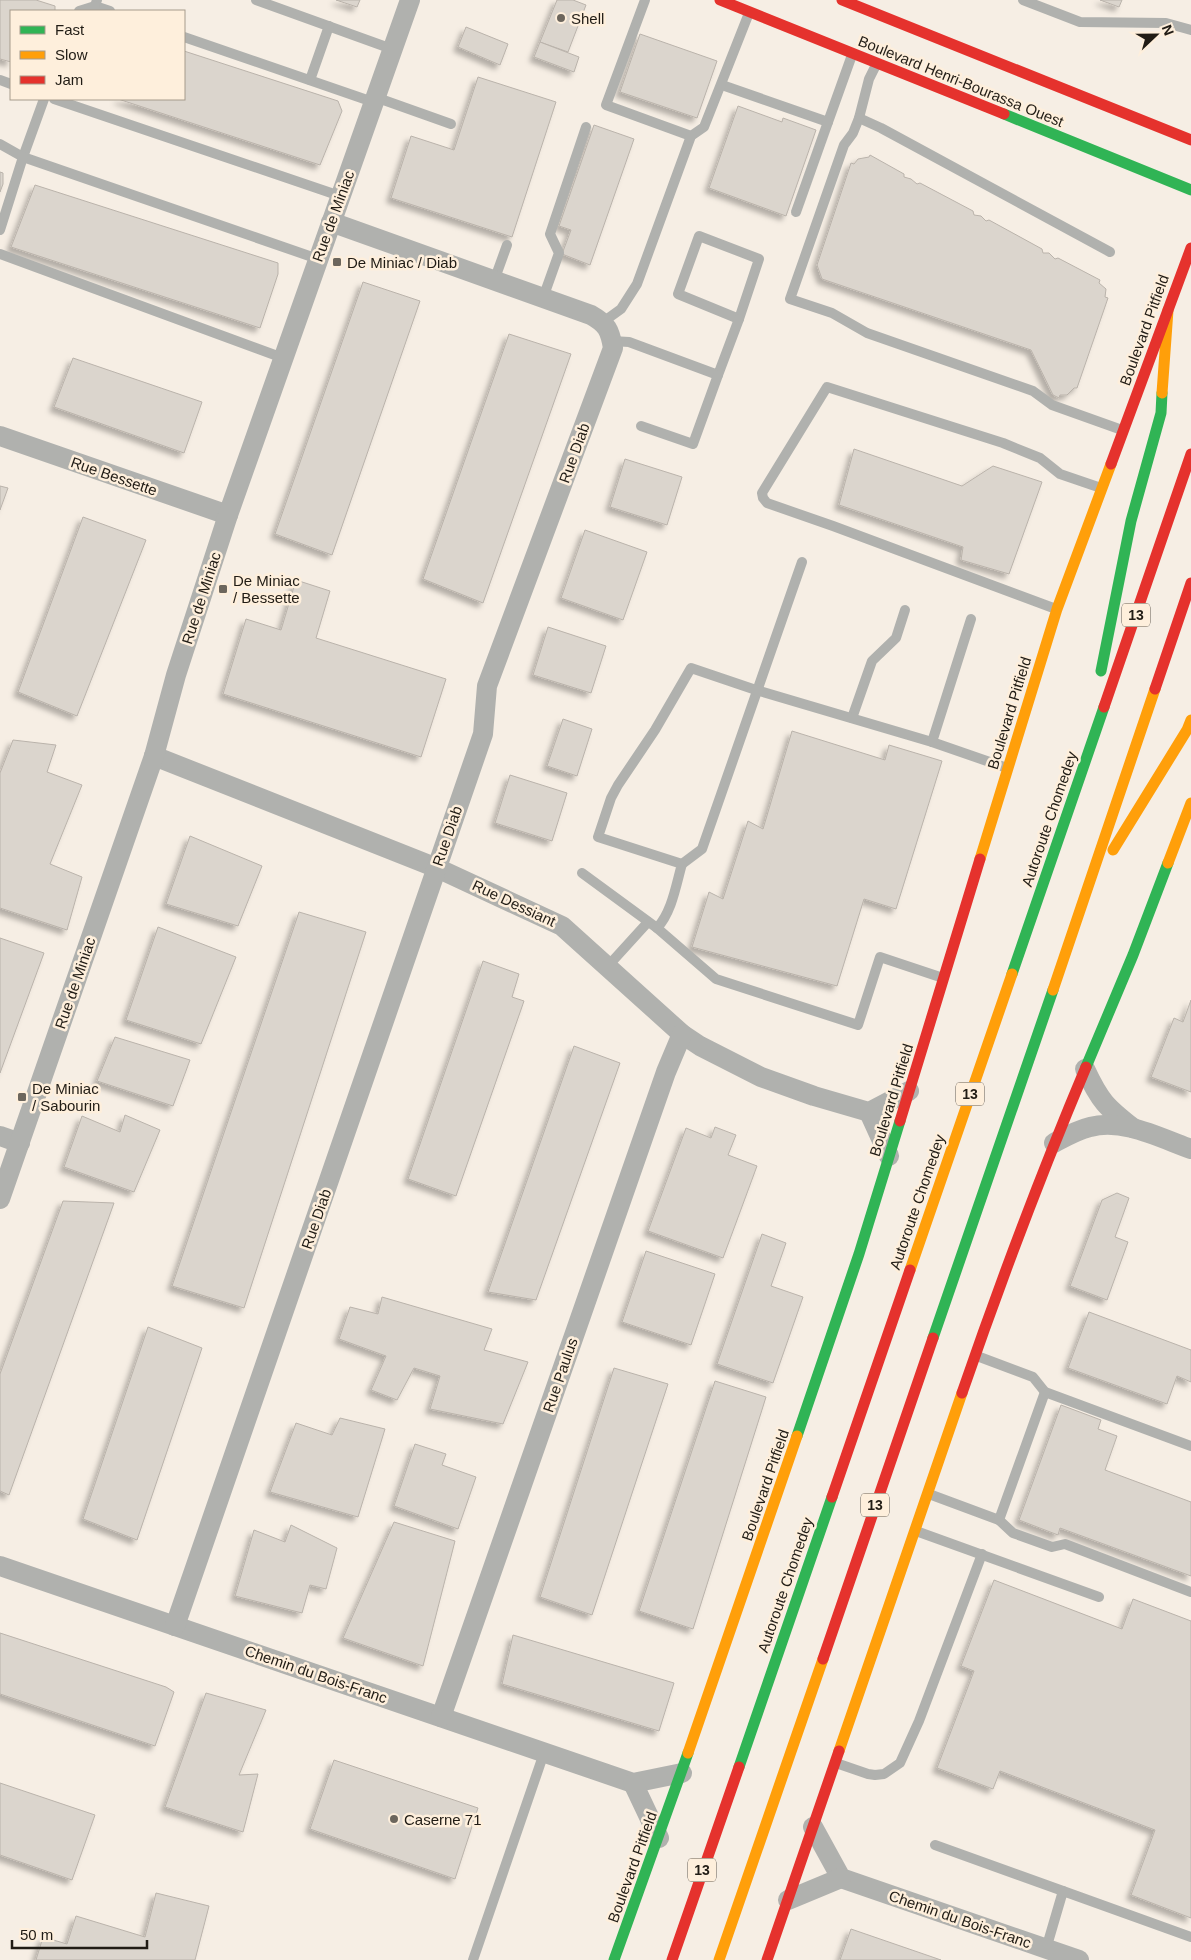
<svg xmlns="http://www.w3.org/2000/svg" width="1191" height="1960" font-family="Helvetica,sans-serif">
	<style>
		.building { fill: #dbd5cd; stroke: #bab3ab; filter: url(#shadow) }
		.lines { fill: none; stroke-linecap: round; stroke-linejoin: round }
		.lane { stroke: #b0b1ae; stroke-width: 10 }
		.street { stroke: #b0b1ae; stroke-width: 20 }
		.fast { stroke: #30b455; stroke-width: 11 }
		.slow { stroke: #ff9f0a; stroke-width: 11 }
		.jam { stroke: #e5322d; stroke-width: 11 }
		.poi-dot { fill: #6c665d; stroke: #feefdc; stroke-width: 2 }
		.labels { text-anchor: middle; dominant-baseline: central; stroke-width: 5; stroke-linejoin: round; paint-order: stroke }
		.shield { fill: #feefdc; stroke: #635b51; stroke-width: 1 }
		.shield-label { font-size: 14px; font-weight: bold; fill: #211c15 }
		.poi-label { font-size: 15px; fill: #211c15; stroke: #feefdc; text-anchor: start }
		.street-label { font-size: 15px; fill: #211c15; stroke: #feefdc }
	</style>
	<defs>
		<filter id="shadow"><feDropShadow dx="-4.5" dy="4.5" stdDeviation="2.5" flood-color="#0004"/></filter>
	</defs>
	<rect width="100%" height="100%" fill="#f6eee4"/>
	<g class="building">
		<path d="M0,0h36l19,6v5h-44v51l-11,-3z"/>
		<path d="M336,0h24l-3,7z"/>
		<path d="M557,0h16l13,5 -18,47 -28,-10z"/>
		<path d="M1100,0h22l-3,7z"/>
		<path d="M466,27l42,17 -8,21 -42,-18z"/>
		<path d="M640,34l77,27 -20,57 -77,-26z"/>
		<path d="M540,42l39,15 -5,15 -40,-15z"/>
		<path d="M184,51l154,50 4,10 -22,54 -202,-66h66z"/>
		<path d="M478,77l78,25 -44,135 -121,-39 20,-62 43,14z"/>
		<path d="M738,106l44,16 1,-4 33,12 -30,86 -77,-28z"/>
		<path d="M594,125l40,14 -44,126 -28,-11 9,-24 -12,-4z"/>
		<path d="M870,155l34,19v3l7,2 6,5 3,-1 53,28 1,4 7,1 5,5 3,-1 53,29 1,4h6l6,6 3,-1 42,22 -1,3 7,6 -1,8 3,1 -31,90h-3l-7,7h-7l-1,3 -6,-3 -22,-45 -209,-71 -5,-14 34,-102 3,1 4,-5 11,-2z"/>
		<path d="M0,172l3,1v11l-3,8z"/>
		<path d="M35,185l243,78v11l-18,54 -249,-81z"/>
		<path d="M363,282l57,19 -88,254 -57,-21z"/>
		<path d="M509,334l62,20 -88,249 -60,-24z"/>
		<path d="M73,358l129,44 -18,51 -130,-46z"/>
		<path d="M854,449l108,37 31,-20 49,16 -33,92 -48,-14 2,-13 -124,-42z"/>
		<path d="M625,459l57,18 -15,48 -57,-18z"/>
		<path d="M0,486l8,2 -8,22z"/>
		<path d="M83,517l63,23 -69,176 -59,-24z"/>
		<path d="M585,530l62,22 -24,68 -62,-22z"/>
		<path d="M296,580l34,11 -14,47 130,41 -25,78 -198,-63 23,-75 35,11z"/>
		<path d="M548,627l58,19 -15,47 -58,-18z"/>
		<path d="M563,719l29,10 -15,47 -30,-10z"/>
		<path d="M792,731l93,29 4,-15 53,16 -46,148 -32,-10 -27,87 -145,-39 17,-55 14,7 25,-78 15,8z"/>
		<path d="M13,740l43,5 -9,27 35,13 -32,79 32,13 -15,53 -67,-22v-135z"/>
		<path d="M510,775l57,18 -15,48 -57,-18z"/>
		<path d="M190,836l72,30 -24,60 -72,-22z"/>
		<path d="M299,912l67,20 -122,376 -72,-22z"/>
		<path d="M158,927l78,30 -35,87 -75,-24z"/>
		<path d="M0,938l44,15 -44,120z"/>
		<path d="M483,961l36,13 -7,23 12,4 -68,195 -48,-17z"/>
		<path d="M1191,1000v92l-40,-15 23,-59 9,4z"/>
		<path d="M115,1037l75,23 -17,46 -76,-25z"/>
		<path d="M574,1046l46,17 -84,237 -48,-8z"/>
		<path d="M125,1115l35,15 -26,62 -70,-25 18,-51 38,16z"/>
		<path d="M715,1127l21,8 -8,20 29,11 -34,92 -75,-27 38,-103 25,10z"/>
		<path d="M1117,1193l12,5 -14,39 13,5 -21,58 -37,-14 32,-86z"/>
		<path d="M63,1201l51,2 -105,292 -9,-4v-117z"/>
		<path d="M762,1234l24,9 -15,43 32,11 -30,86 -56,-19z"/>
		<path d="M646,1251l69,23 -24,71 -69,-23z"/>
		<path d="M382,1297l110,32 -8,21 44,12 -25,62 -73,-15 10,-33 -26,-8 -17,32 -26,-10 15,-34 -47,-17 11,-32 28,7z"/>
		<path d="M1089,1312l102,38v32l-14,-6 -10,28 -99,-36z"/>
		<path d="M148,1327l54,21 -65,192 -54,-21z"/>
		<path d="M614,1368l54,16 -76,231 -52,-18z"/>
		<path d="M715,1381l51,16 -73,232 -54,-18z"/>
		<path d="M1061,1405l40,15 -3,9 19,7 -12,34 86,32v74l-131,-48 -2,7 -39,-15z"/>
		<path d="M340,1418l45,11 -27,88 -88,-25 26,-69 36,12z"/>
		<path d="M415,1444l31,10 -4,11 34,12 -18,52 -64,-23z"/>
		<path d="M394,1522l61,19 -32,125 -80,-28z"/>
		<path d="M291,1525l46,23 -11,41 -16,-4 -8,28 -67,-17 19,-66 31,12z"/>
		<path d="M994,1580l128,49 11,-30 58,22v297l-60,-23 24,-65 -155,-59 -7,18 -56,-21 37,-97 -13,-5z"/>
		<path d="M0,1633l166,54 8,5 -19,54 -155,-52z"/>
		<path d="M513,1635l161,48 -15,48 -157,-47z"/>
		<path d="M206,1693l60,17 -27,65 19,-1 -15,58 -78,-25z"/>
		<path d="M334,1760l144,48 -23,71 -145,-50z"/>
		<path d="M0,1783l95,32 -23,65 -72,-25z"/>
		<path d="M156,1893l53,13 -14,54h-159l7,-23 24,7 9,-28 69,21z"/>
		<path d="M851,1929l90,31h-101z"/>
	</g>
	<g class="lines">
		<g class="lane">
			<path d="M97,0l-2,6 15,5"/>
			<path d="M256,0l136,49"/>
			<path d="M645,0l-39,105 85,31"/>
			<path d="M1023,0l57,22 86,1 25,7"/>
			<path d="M79,11l16,-5"/>
			<path d="M184,37l189,65"/>
			<path d="M876,65l-7,14 -10,39 22,10 229,124"/>
			<path d="M0,80l11,4"/>
			<path d="M310,80l19,-54"/>
			<path d="M722,85l106,37 24,-67"/>
			<path d="M375,97l76,27"/>
			<path d="M44,99l-21,58 295,102"/>
			<path d="M54,99l286,97"/>
			<path d="M859,118l-6,15 -9,12 -54,154 42,14 35,20 166,58 19,14 70,25"/>
			<path d="M0,144l23,13 -23,73"/>
			<path d="M796,212l32,-90"/>
			<path d="M699,236l60,23 -20,60 -61,-25z"/>
			<path d="M0,254l283,104"/>
			<path d="M494,281l13,-36"/>
			<path d="M543,298l16,-45 -9,-19 36,-107"/>
			<path d="M603,322l18,-13 16,-25 54,-148 13,-9 45,-114"/>
			<path d="M612,341l17,1 89,33 21,-56"/>
			<path d="M641,426l52,18 25,-69"/>
			<path d="M1056,609l-223,-83 -66,-23 -4,-5 -1,-5 65,-106 176,56 37,15 20,16 41,14"/>
			<path d="M971,619l-39,123 75,26"/>
			<path d="M852,718l20,-57 24,-23 9,-28"/>
			<path d="M682,864l20,-15 100,-287"/>
			<path d="M582,873l75,55 59,51 142,46 22,-68 63,21"/>
			<path d="M657,928c15,-16 19,-43 25,-64l-84,-27 13,-39 7,-13 37,-55 36,-62 65,22 176,52"/>
			<path d="M608,966l40,-44"/>
			<path d="M977,1356l56,21 12,15 146,54"/>
			<path d="M929,1494l70,26 14,13 39,14 13,-3 126,48"/>
			<path d="M999,1520l46,-128"/>
			<path d="M916,1531l183,66"/>
			<path d="M836,1763l32,11 7,1 9,-1 16,-11 19,-42 63,-167"/>
			<path d="M935,1845l128,46"/>
			<path d="M1046,1949l17,-58 128,46"/>
			<path d="M473,1960l71,-207"/>
		</g>
		<g class="street">
			<path d="M0,436l228,79"/>
			<path d="M154,756l283,112 125,58 120,108 18,12 61,31 53,19 55,16 40,-21"/>
			<path d="M1085,1069c15,32 21,38 48,59"/>
			<path d="M869,1112l20,44"/>
			<path d="M0,1136l20,7"/>
			<path d="M1054,1143c11,-6 23,-13 36,-16 33,-9 70,11 101,22"/>
			<path d="M0,1199l154,-443 22,-81 52,-160 182,-515"/>
			<path d="M0,1566l633,217 49,-10"/>
			<path d="M175,1626l308,-892 4,-48 126,-338c-3,-18 -6,-24 -22,-33l-260,-93"/>
			<path d="M441,1717l225,-645 16,-38"/>
			<path d="M633,1783l26,55"/>
			<path d="M813,1827l28,51 238,82"/>
			<path d="M788,1900l53,-22"/>
		</g>
		<g class="fast">
			<path d="M1004,114l187,76"/>
			<path d="M1101,671l30,-150 30,-108 1,-20"/>
			<path d="M1012,974l92,-267"/>
			<path d="M1086,1067l47,-112 35,-92"/>
			<path d="M933,1338l120,-348"/>
			<path d="M797,1436l62,-182 41,-133"/>
			<path d="M739,1767l93,-270"/>
			<path d="M614,1960l74,-207"/>
		</g>
		<g class="slow">
			<path d="M1162,393l6,-83"/>
			<path d="M1113,850l74,-120 4,-10"/>
			<path d="M980,859l77,-250 54,-145"/>
			<path d="M1168,863l23,-60"/>
			<path d="M1053,990l102,-301"/>
			<path d="M910,1270l102,-296"/>
			<path d="M839,1751l123,-358"/>
			<path d="M688,1753l109,-317"/>
			<path d="M719,1960l104,-301"/>
		</g>
		<g class="jam">
			<path d="M720,0l284,114"/>
			<path d="M842,0l349,140"/>
			<path d="M1111,464l80,-216"/>
			<path d="M1155,689l36,-106"/>
			<path d="M1104,707l87,-253"/>
			<path d="M900,1121l80,-262"/>
			<path d="M962,1393c38,-110 79,-219 124,-326"/>
			<path d="M832,1497l78,-227"/>
			<path d="M823,1659l110,-321"/>
			<path d="M672,1960l67,-193"/>
			<path d="M767,1960l72,-209"/>
		</g>
	</g>
	<g class="poi-dot">
		<circle cx="561" cy="18" r="5"/>
		<rect x="332" y="257" width="10" height="10" rx="2.5"/>
		<rect x="218" y="584" width="10" height="10" rx="2.5"/>
		<rect x="17" y="1092" width="10" height="10" rx="2.5"/>
		<circle cx="394" cy="1819" r="5"/>
	</g>
	<g class="labels">
		<g class="shield">
			<rect x="1122" y="603.5" width="28" height="23" rx="4"/>
			<rect x="956" y="1082.5" width="28" height="23" rx="4"/>
			<rect x="861" y="1493.5" width="28" height="23" rx="4"/>
			<rect x="688" y="1858.5" width="28" height="23" rx="4"/>
		</g>
		<g class="shield-label">
			<text x="1136" y="615">13</text>
			<text x="970" y="1094">13</text>
			<text x="875" y="1505">13</text>
			<text x="702" y="1870">13</text>
		</g>
		<g class="poi-label">
			<text x="571" y="18">Shell</text>
			<text x="347" y="262">De Miniac / Diab</text>
			<text x="233" y="580">De Miniac<tspan x="233" dy="17">/ Bessette</tspan></text>
			<text x="32" y="1088">De Miniac<tspan x="32" dy="17">/ Sabourin</tspan></text>
			<text x="404" y="1819">Caserne 71</text>
		</g>
		<g class="street-label">
			<text transform="translate(961 81) rotate(22)">Boulevard Henri-Bourassa Ouest</text>
			<text transform="translate(333 216) rotate(-70)">Rue de Miniac</text>
			<text transform="translate(1144 330) rotate(-70)">Boulevard Pitfield</text>
			<text transform="translate(574 453) rotate(-70)">Rue Diab</text>
			<text transform="translate(114 476) rotate(19)">Rue Bessette</text>
			<text transform="translate(201 598) rotate(-72)">Rue de Miniac</text>
			<text transform="translate(1009 713) rotate(-73)">Boulevard Pitfield</text>
			<text transform="translate(1049 819) rotate(-71)">Autoroute Chomedey</text>
			<text transform="translate(447 836) rotate(-71)">Rue Diab</text>
			<text transform="translate(514 903) rotate(25)">Rue Dessiant</text>
			<text transform="translate(75 983) rotate(-71)">Rue de Miniac</text>
			<text transform="translate(891 1100) rotate(-73)">Boulevard Pitfield</text>
			<text transform="translate(917 1202) rotate(-71)">Autoroute Chomedey</text>
			<text transform="translate(316 1219) rotate(-71)">Rue Diab</text>
			<text transform="translate(560 1375) rotate(-71)">Rue Paulus</text>
			<text transform="translate(765 1485) rotate(-71)">Boulevard Pitfield</text>
			<text transform="translate(785 1585) rotate(-71)">Autoroute Chomedey</text>
			<text transform="translate(316 1674) rotate(19)">Chemin du Bois-Franc</text>
			<text transform="translate(632 1867) rotate(-70)">Boulevard Pitfield</text>
			<text transform="translate(960 1919) rotate(19)">Chemin du Bois-Franc</text>
		</g>
	</g>
	<rect x="10" y="10" width="175" height="90" fill="#feefdc" stroke="#a69b8c"/>
	<rect x="20" y="26" width="25" height="8" fill="#30b455" stroke="#a69b8c"/>
	<text x="55" y="35" font-size="15" fill="#211c15">Fast</text>
	<rect x="20" y="51" width="25" height="8" fill="#ff9f0a" stroke="#a69b8c"/>
	<text x="55" y="60" font-size="15" fill="#211c15">Slow</text>
	<rect x="20" y="76" width="25" height="8" fill="#e5322d" stroke="#a69b8c"/>
	<text x="55" y="85" font-size="15" fill="#211c15">Jam</text>
	<g transform="translate(1156 35) rotate(68)" stroke="#feefdc" stroke-width="4" paint-order="stroke">
	<path d="M0-4L9 19L0 12L-9 19Z" fill="#211c15"/>
	<text y="-8" font-size="14" font-weight="bold" text-anchor="middle" fill="#211c15">N</text>
	</g>
	<path d="M12 1940v8h135v-8" fill="none" stroke="#211c15" stroke-width="2.5"/>
	<text x="20" y="1940" font-size="15" fill="#211c15" stroke="#feefdc" stroke-width="4" paint-order="stroke">50 m</text>
</svg>
